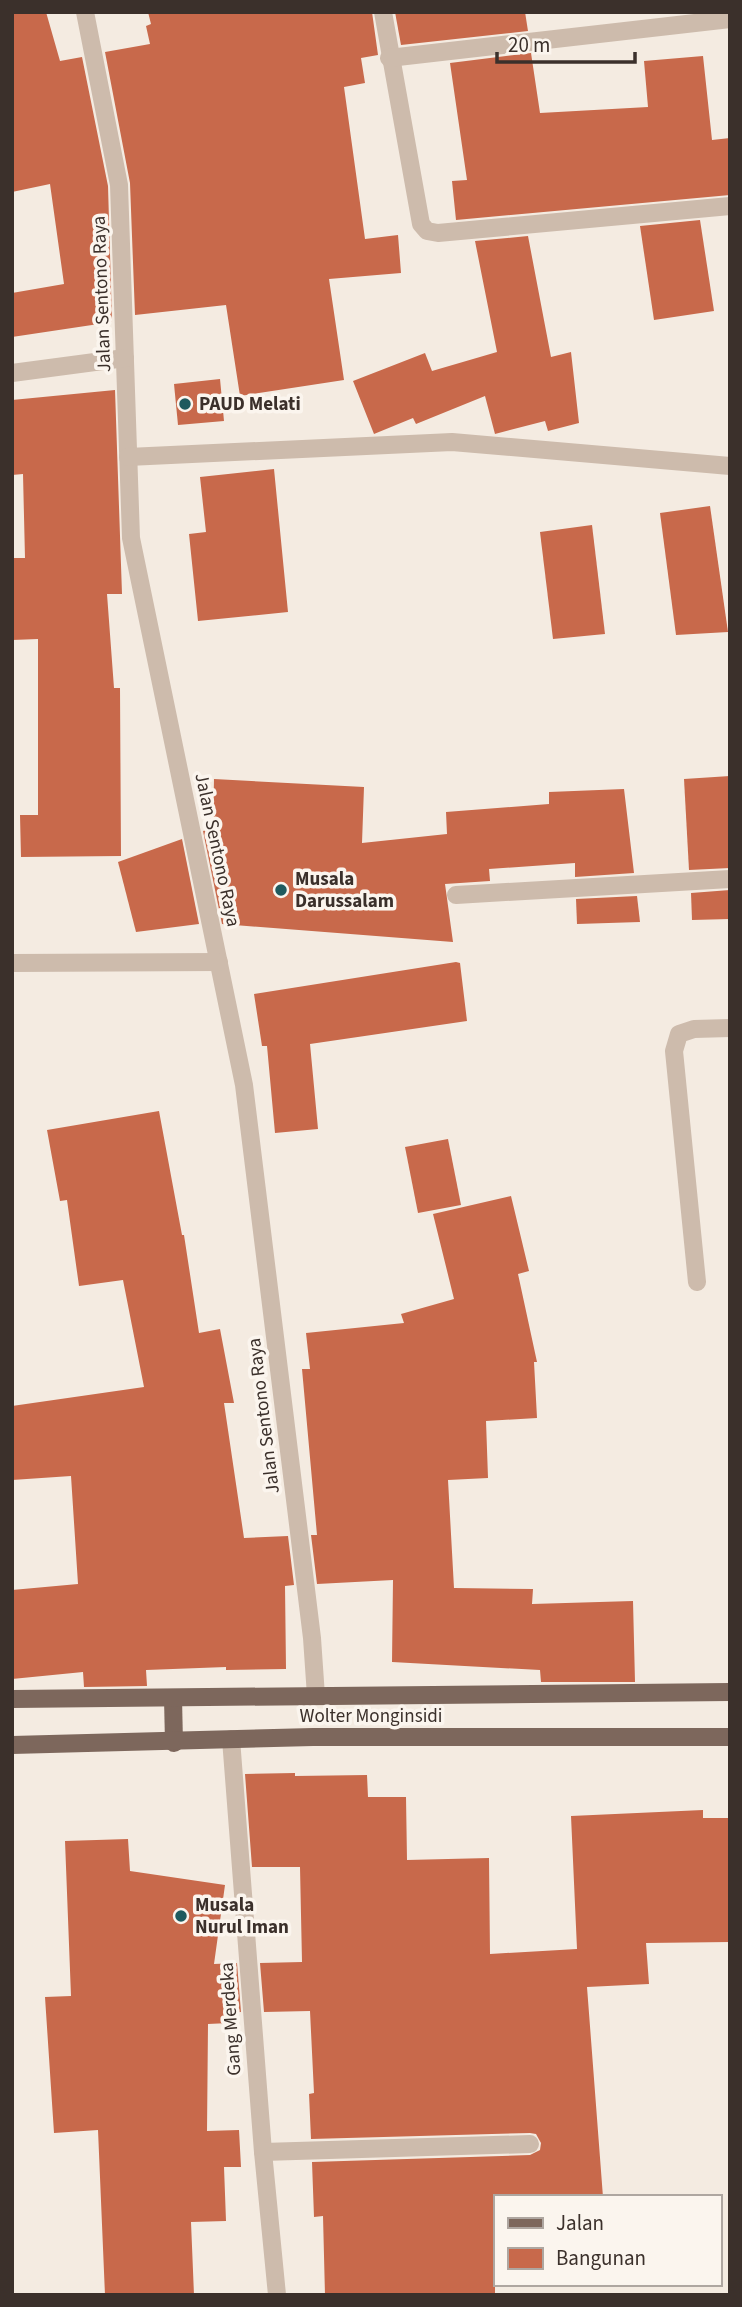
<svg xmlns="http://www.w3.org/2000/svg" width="742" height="2307" font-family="'Source Sans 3',sans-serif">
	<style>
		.building { fill: #c8694b }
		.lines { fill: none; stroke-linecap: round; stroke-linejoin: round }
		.minor { stroke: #cdbbac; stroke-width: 18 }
		.major { stroke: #7d675c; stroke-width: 18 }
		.poi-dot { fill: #1f5a5e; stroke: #fbf5ee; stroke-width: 2.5 }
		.labels { text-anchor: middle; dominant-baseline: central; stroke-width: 7; stroke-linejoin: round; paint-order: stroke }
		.street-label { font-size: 19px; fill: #3b302b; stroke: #fbf5ee }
		.poi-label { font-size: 19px; font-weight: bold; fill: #3b302b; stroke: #fbf5ee; text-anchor: start }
	</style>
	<rect width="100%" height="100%" fill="#f4ebe1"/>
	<g class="building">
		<path d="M12,12h34l14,49 22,-4 26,129 4,136 -100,15v-44l52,-9 -14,-100 -38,8z"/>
		<path d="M148,12h224l6,43 -17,3 4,25 -21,4 21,152 33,-4 3,38 -72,6 15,101 -104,16 -14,-91 -91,10 -5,-132 -25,-131 45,-8 -4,-18 5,-2z"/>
		<path d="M395,12h130l3,19 -127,14z"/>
		<path d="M531,53l9,60 108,-6 -4,-46 59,-5 9,84 18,-2v57l-274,25 -4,-39 15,-1 -17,-117z"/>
		<path d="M700,220l14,91 -60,9 -14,-94z"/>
		<path d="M528,236l23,121 20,-5 8,71 -31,8 -3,-10 -50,13 -10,-38 -69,28 -3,-6 -39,16 -21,-53 72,-28 7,18 65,-19 -22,-111z"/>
		<path d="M220,379l4,42 -46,4 -4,-41z"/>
		<path d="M115,390l7,204h-15l7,94h6l1,168 -100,1 -1,-42h18v-176l-26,1v-82h13l-2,-84 -11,1v-75z"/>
		<path d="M274,469l14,143 -90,9 -9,-87 17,-2 -6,-55z"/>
		<path d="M710,506l18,126 -52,3 -16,-122z"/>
		<path d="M592,525l13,109 -52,5 -13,-107z"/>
		<path d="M730,776v92l-41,2 -5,-91z"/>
		<path d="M214,779l150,8 -2,56 85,-9 -1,-22 103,-8v-12l75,-3 10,84 -59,4v-14l-86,6 1,12 -45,3 8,58 -231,-18 -19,-93 10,-3z"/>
		<path d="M182,839l17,85 -63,8 -18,-70z"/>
		<path d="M730,890v29l-38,1 -1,-27z"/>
		<path d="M637,896l3,26 -63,2 -1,-25z"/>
		<path d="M456,962l4,1 7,58 -157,23 8,85 -43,4 -8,-87h-5l-8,-52z"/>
		<path d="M159,1111l23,124h2l15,98 21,-4 14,74h-10l20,135 44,-2 6,49 -9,1 1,83 -60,1v-3l-80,3 1,16 -63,1 -1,-15 -71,7v-89l66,-6 -7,-108 -59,4v-74l132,-19 -21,-107 -44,6 -12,-86 -7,1 -13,-71z"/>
		<path d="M448,1139l13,66 -43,8 -13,-66z"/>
		<path d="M511,1196l18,75 -11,3 19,88h-3l3,56 -51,3 2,57 -40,2 6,108 79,1 -1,15 101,-3 2,81h-94l-1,-12 -148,-8 1,-82 -76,4 -6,-49h6l-15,-166h8l-4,-36 98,-10 -3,-9 53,-15 -21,-85z"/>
		<path d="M295,1773v3l72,-1 1,22h38l1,63 82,-2 1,96 87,-5 -6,-133 132,-6v8h27v124l-84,1 3,41 -62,3 16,210h-108v98h-170l-2,-79 -9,1 -2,-55 218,-7 10,-5 1,-7 -5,-9 -6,-1 -219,6 -2,-45 5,-1 -4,-82 -46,1 -4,-49 42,-1 -2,-95h-48l-7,-93z"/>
		<path d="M128,1839l2,32 95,14 -11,79 23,-1 4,49 -12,1v10l-21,1 -1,107 32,-1 2,37h-17l2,54 -35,1 3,73h-89l-7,-165 -44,3 -9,-136 26,-1 -6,-155z"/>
	</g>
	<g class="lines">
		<g class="minor">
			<path d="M85,12l34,173 12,353 113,547 68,553 4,58"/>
			<path d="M383,12l38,212 6,7 11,2 292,-27"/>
			<path d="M389,58l341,-39"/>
			<path d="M12,373l113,-15"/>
			<path d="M128,457l324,-15 278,24"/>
			<path d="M456,895l274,-16"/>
			<path d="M12,963l207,-1"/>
			<path d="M697,1282l-23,-231 5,-17 15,-5 36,-1"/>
			<path d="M231,1739l32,413 14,143"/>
			<path d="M263,2152l267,-8"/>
		</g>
		<g class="major">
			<path d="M173,1698l1,45"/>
			<path d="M12,1699l718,-7"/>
			<path d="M12,1745l301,-8h417"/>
		</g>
	</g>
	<g class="poi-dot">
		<circle cx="185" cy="404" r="7"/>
		<circle cx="281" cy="890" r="7"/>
		<circle cx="181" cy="1916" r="7"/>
	</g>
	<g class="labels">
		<g class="street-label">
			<text transform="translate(102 294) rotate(-92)">Jalan Sentono Raya</text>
			<text transform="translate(217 850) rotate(78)">Jalan Sentono Raya</text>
			<text transform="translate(264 1416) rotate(-97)">Jalan Sentono Raya</text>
			<text x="371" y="1716">Wolter Monginsidi</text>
			<text transform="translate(231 2019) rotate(-94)">Gang Merdeka</text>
		</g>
		<g class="poi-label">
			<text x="199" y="404">PAUD Melati</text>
			<text x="295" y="879">Musala<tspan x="295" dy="22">Darussalam</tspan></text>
			<text x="195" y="1905">Musala<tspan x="195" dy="22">Nurul Iman</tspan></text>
		</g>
	</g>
	<rect width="742" height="2307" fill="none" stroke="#3b302b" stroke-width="28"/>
	<rect x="494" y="2195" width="228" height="91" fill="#fbf5ee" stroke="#aea6a0" stroke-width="2"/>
	<rect x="508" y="2218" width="35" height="10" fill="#7d675c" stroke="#aea6a0" stroke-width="2"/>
	<text x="556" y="2230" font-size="21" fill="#3b302b">Jalan</text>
	<rect x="508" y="2248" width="35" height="21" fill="#c8694b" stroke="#aea6a0" stroke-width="2"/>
	<text x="556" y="2265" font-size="21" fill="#3b302b">Bangunan</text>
	<path d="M497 52v10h138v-10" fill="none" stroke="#3b302b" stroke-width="3.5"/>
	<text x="508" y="52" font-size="21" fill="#3b302b" stroke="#fbf5ee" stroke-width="5" paint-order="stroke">20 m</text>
</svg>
